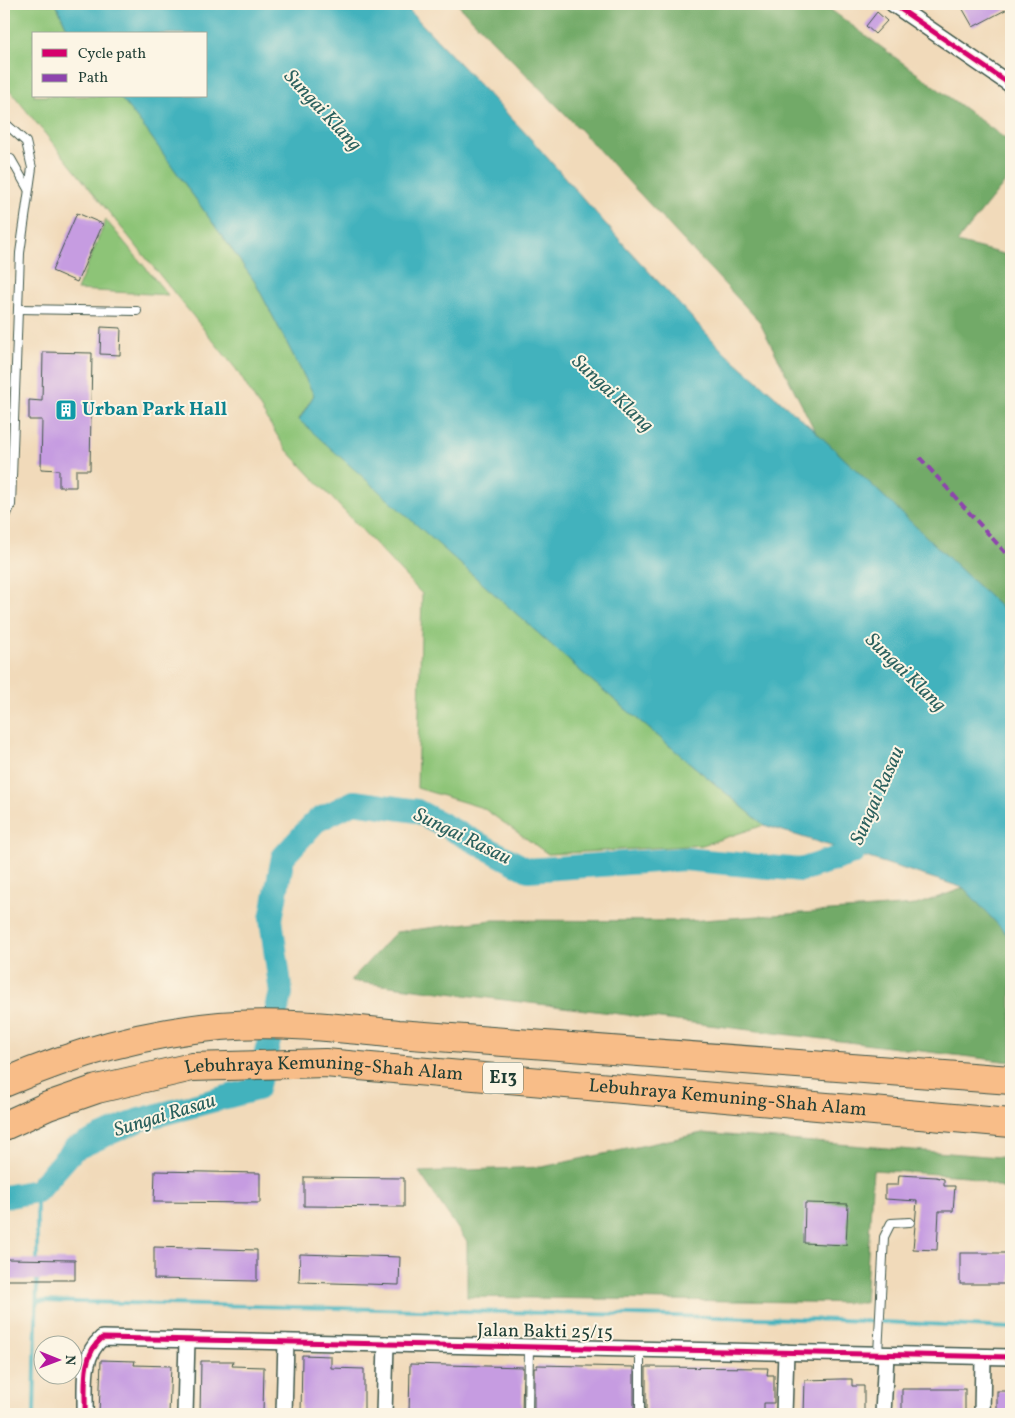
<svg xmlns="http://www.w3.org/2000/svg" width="1015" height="1418" font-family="Vollkorn,serif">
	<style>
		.green { fill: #8dc477; stroke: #568056 }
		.forest { fill: #72aa68; stroke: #48744e }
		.water { fill: #43b2bd; stroke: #317878 }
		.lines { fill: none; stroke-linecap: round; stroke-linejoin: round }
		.stream { stroke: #43b2bd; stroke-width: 4 }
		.river { stroke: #43b2bd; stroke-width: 24 }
		.building { fill: #c69ce1 }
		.lane-casing { stroke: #3e5548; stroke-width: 10 }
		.street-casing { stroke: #3e5548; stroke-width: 18 }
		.highway-casing { stroke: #3e5548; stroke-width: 30 }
		.lane { stroke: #fff; stroke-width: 8 }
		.street { stroke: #fff; stroke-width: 15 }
		.highway { stroke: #f8bd88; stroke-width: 28 }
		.quiet { stroke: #8e44ad; stroke-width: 4; stroke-dasharray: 8 4; stroke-linecap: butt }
		.cycleway-casing { stroke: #fcf5e5; stroke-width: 8 }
		.cycleway { stroke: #d6006c; stroke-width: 5 }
		.labels { text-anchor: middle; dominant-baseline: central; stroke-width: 4; stroke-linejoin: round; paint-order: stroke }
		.shield { fill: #fcf5e5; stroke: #617469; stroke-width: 1 }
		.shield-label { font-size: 18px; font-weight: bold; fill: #1f3d34 }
		.culture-label { font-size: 19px; font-weight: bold; fill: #0d838f; stroke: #fcf5e5; text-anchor: start }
		.street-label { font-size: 19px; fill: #1f3d34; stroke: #fcf5e5 }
		.water-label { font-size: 20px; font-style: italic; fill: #2a605d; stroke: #fcf5e5 }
	</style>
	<rect width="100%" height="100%" fill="#fcf5e5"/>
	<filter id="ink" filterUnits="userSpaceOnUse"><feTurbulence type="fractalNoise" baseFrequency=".02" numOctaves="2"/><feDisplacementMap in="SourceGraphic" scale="10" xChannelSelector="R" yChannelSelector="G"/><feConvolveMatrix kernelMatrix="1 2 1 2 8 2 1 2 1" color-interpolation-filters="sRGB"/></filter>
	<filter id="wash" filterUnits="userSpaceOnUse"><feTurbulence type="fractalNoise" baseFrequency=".0096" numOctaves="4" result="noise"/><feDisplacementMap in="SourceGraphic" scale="20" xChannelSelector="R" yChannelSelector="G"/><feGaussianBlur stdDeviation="1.12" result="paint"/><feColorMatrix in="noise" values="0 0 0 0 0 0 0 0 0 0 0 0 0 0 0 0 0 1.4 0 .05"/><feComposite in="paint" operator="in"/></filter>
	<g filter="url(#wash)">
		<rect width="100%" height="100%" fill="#f1daba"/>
		<g class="green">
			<path d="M4,4h52l14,30h-36v62h85l28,35 108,151 59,113 -15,24 286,256 179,150 -61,20 -155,9 -65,-46 -66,-20 5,-194 -137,-146 -49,-79 -232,-286z"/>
			<path d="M106,220l62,75 -91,-5z"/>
		</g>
		<g class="forest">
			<path d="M457,4h366l188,139v32l-54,67 54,14v361l-196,-186 -56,-110 -192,-205z"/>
			<path d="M964,888l47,51v123l-661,-81 46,-49 96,-12 196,1 228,-16z"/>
			<path d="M702,1133l309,25v33l-44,-15 -94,-6 -8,133 -398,-6v-55l-48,-70 123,-5z"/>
		</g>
		<path class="water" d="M56,4h347l127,134 96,109 94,101 95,83 196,186v322l-47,-51 -200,-63 -179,-150 -286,-255 15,-25 -59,-113 -108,-151 -28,-35h87v-62h-136z"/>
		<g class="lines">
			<g class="stream">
				<path d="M37,1191v74"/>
				<path d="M38,1301l802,19 171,8"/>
				<path d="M34,1414l3,-137"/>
			</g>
			<path class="river" d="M4,1197l33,-6 37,-42 65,-29 118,-31 24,-96 -10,-74 12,-62 33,-36 38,-19 63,9 111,59 156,-11 117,11 52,-17 12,-29"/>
		</g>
		<g id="blocks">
			<g class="building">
				<path d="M960,4h51v3l-38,20z"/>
				<path d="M877,12l10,9 -12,13 -9,-8z"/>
				<path d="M77,213l26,11 -26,58 -25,-11z"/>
				<path d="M101,327l20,1 -1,27 -20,-1z"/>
				<path d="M43,352l49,1 -2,117h-14v17h-17v-17l-18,-1 1,-49h-13v-20l13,1z"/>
				<path d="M155,1171l105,2v30l-106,-1z"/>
				<path d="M899,1175l37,2 8,2v7h11l-2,25h-14l-2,39 -24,-1 4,-48 -32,-2v-14h13z"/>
				<path d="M304,1177l100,1v29l-100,-1z"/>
				<path d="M805,1203l43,1 -2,41 -42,-2z"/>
				<path d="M154,1247l103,3v31l-103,-2z"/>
				<rect x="960" y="1253" width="51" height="31"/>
				<path d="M300,1254l100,3 -1,28 -100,-3z"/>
				<path d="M4,1259l71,1v20h-71z"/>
				<path d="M302,1355l29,1v12l33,1v45h-63z"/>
				<path d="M101,1360l34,1 -1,4 37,1 -2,48h-70z"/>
				<path d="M201,1361h32l-1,5 32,1 -1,47h-63z"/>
				<path d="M410,1364l113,3 -1,47h-113z"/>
				<path d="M537,1365l97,2v47h-100v-46h3z"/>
				<path d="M646,1367l122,1 -1,7h7v28h-10v11h-118z"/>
				<path d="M840,1379h12v7h12v28h-60l1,-34z"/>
				<rect x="902" y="1389" width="63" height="25"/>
				<rect x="997" y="1391" width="14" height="23"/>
			</g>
		</g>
	</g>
	<g filter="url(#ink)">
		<use href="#blocks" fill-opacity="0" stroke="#3e5548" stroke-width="1"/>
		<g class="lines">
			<g class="lane-casing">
				<g id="lane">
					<path d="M4,122l22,20 6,26 -12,85 -9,252 -5,11"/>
					<path d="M4,156l7,3 17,30"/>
					<path d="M18,309l119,2"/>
					<path d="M878,1354l6,-117 7,-14 19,-1"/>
					<path d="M528,1414l1,-67"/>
					<path d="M640,1414v-65"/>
				</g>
			</g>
			<g class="street-casing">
				<g id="street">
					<path d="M893,4l118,81"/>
					<path d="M85,1414c1,-27 -5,-57 17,-76l909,19"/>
					<path d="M185,1414l2,-74"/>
					<path d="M284,1414l2,-72"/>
					<path d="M384,1414l2,-70"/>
					<path d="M784,1414l2,-62"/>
					<path d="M883,1414l3,-59"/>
					<path d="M982,1414l1,-57"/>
				</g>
			</g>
			<g class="highway-casing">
				<g id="highway">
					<path d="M4,1083c69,-30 140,-50 216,-57 59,-5 120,2 178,8l613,46"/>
					<path id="s1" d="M4,1126l44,-20 49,-17 95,-22 133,-4 686,60"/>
				</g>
			</g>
			<use href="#lane" class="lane"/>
			<use href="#street" class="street"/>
			<use href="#highway" class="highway"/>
			<g class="quiet">
				<path d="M1005,392l6,2"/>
				<path d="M920,458l91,101"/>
			</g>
			<g class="cycleway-casing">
				<g id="cycleway">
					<path d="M893,4l118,81"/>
					<path d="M85,1414c1,-27 -5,-57 17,-76l909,19"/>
				</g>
			</g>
			<use href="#cycleway" class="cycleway"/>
		</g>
	</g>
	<defs>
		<g id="building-square" transform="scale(1.125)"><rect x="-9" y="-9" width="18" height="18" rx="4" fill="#0f9aa8" stroke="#fcf5e5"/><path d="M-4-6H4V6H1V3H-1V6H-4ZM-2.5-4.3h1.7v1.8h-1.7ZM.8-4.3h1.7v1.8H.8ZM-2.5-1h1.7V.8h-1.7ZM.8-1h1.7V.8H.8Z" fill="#fff"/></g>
	</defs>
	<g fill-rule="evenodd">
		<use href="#building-square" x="66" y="410"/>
	</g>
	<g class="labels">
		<rect class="shield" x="483" y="1062.5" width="40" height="31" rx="4"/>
		<g class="shield-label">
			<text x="503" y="1078">E13</text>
		</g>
		<g class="culture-label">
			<text x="82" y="410">Urban Park Hall</text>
		</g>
		<g class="street-label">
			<text stroke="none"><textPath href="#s1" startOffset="330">Lebuhraya Kemuning-Shah Alam</textPath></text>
			<text stroke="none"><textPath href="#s1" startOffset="735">Lebuhraya Kemuning-Shah Alam</textPath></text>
			<text transform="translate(545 1332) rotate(1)">Jalan Bakti 25/15</text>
		</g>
		<g class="water-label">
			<text transform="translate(322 111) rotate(47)">Sungai Klang</text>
			<text transform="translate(612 394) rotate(43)">Sungai Klang</text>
			<text transform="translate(905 673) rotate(44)">Sungai Klang</text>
			<text transform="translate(878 796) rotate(-66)">Sungai Rasau</text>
			<text transform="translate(462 837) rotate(26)">Sungai Rasau</text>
			<text transform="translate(165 1116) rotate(-17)">Sungai Rasau</text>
		</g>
	</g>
	<rect width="1015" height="1418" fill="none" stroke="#fcf5e5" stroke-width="20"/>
	<rect x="32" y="32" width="175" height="65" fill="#fcf5e5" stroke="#a4ab9e"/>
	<rect x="42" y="49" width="25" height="8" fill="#d6006c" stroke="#a4ab9e"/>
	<text x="78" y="58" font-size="15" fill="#1f3d34">Cycle path</text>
	<rect x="42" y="74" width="25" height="8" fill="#8e44ad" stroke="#a4ab9e"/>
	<text x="78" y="82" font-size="15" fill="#1f3d34">Path</text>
	<g transform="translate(58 1360) rotate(91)"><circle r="24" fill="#fcf5e5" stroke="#a4ab9e"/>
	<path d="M0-4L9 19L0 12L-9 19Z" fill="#b5179e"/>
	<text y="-8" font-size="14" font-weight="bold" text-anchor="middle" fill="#1f3d34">N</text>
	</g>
</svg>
